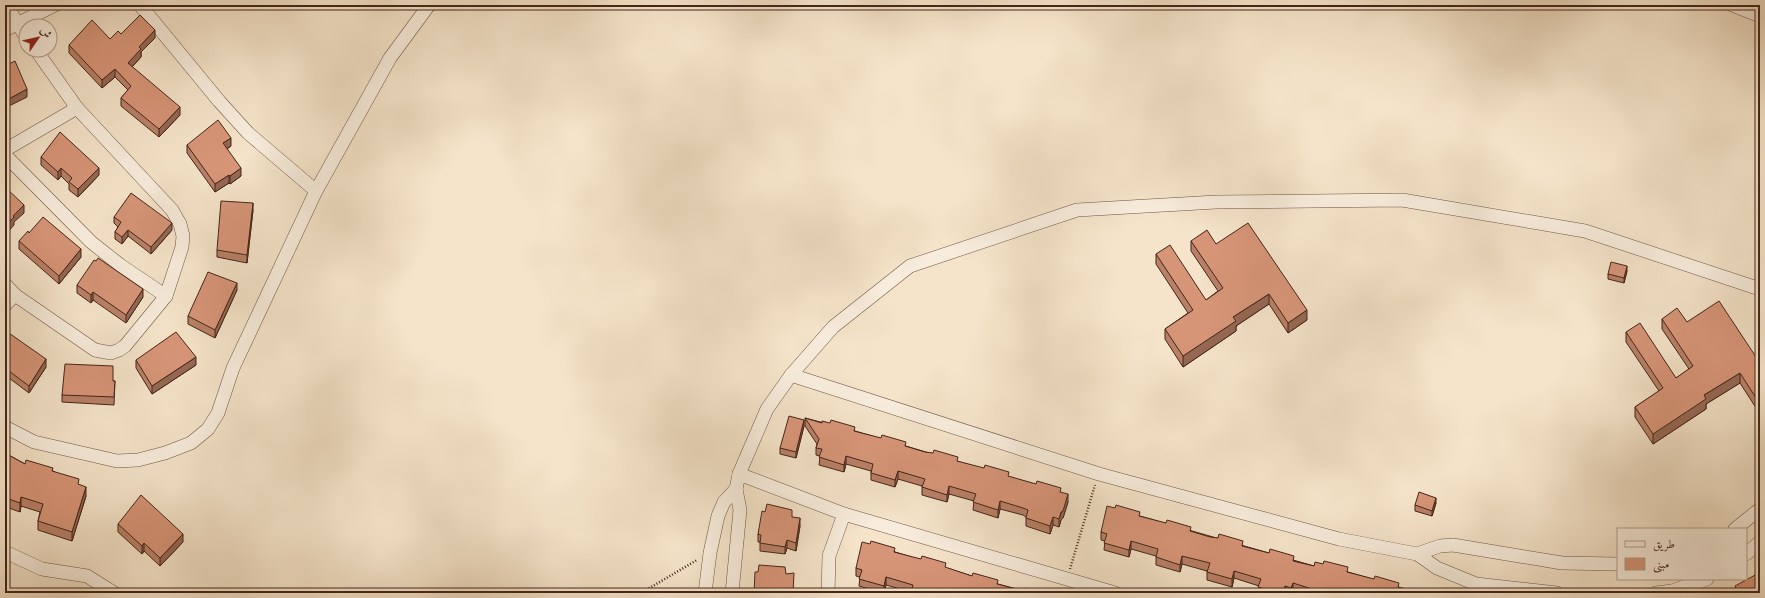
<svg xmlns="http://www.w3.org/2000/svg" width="1765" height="598" font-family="Alegreya,Amiri,serif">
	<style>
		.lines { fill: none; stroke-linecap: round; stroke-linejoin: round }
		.minor-casing { stroke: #705545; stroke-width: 14 }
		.path { stroke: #432519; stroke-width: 2.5; stroke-dasharray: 1 2; stroke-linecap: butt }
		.minor { stroke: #f8eddd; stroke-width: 13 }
		.wall { fill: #b98067; stroke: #432519 }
		.shaded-wall { fill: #966854; stroke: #432519 }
		.building { fill: #d79578; stroke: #432519 }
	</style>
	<rect width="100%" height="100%" fill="#f5e4ca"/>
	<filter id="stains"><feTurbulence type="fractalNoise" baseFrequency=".005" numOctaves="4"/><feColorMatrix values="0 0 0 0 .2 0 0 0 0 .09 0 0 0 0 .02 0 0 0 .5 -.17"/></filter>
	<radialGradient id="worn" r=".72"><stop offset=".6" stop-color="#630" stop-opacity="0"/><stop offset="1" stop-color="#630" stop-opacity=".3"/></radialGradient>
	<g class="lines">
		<g class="minor-casing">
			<g id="minor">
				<path d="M6,5l20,32"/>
				<path d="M140,5l79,96 29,32 68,58"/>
				<path d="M1732,5l28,11"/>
				<path d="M5,30l50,-25"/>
				<path d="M5,150l72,-42"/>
				<path d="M5,155l86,87 29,23 46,31"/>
				<path d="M5,284l10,11 80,55 16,3 8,-3 6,-4 41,-50 16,-49 1,-11 -3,-12 -8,-14 -95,-102 -41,-58"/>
				<path d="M5,305l10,-10"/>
				<path d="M791,375l308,99 240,65 78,15 20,14 39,16 81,9"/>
				<path d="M5,427l29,15 83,19 21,-1 27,-7 26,-10 17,-14 10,-16 15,-45 83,-177 74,-133 39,-53"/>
				<path d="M739,474l105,40 271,79"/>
				<path d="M1735,529l25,-20"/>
				<path d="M5,552l37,17 45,7 27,17"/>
				<path d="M1417,554l23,-8 13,-1 109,18 56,1"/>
				<path d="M1746,554l14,-12"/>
				<path d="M705,593l5,-40 8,-37 6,-14 12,-13 3,-15 28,-65 24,-34 42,-48 77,-61 167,-56 139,-8 186,-2 183,31 175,58"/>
				<path d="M732,593l8,-83 -4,-21"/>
				<path d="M828,593l1,-37 15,-42"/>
				<path d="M1656,593l16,-2 35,-12"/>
			</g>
		</g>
		<g class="path">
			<path d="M1070,569l25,-84"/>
			<path d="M641,593l56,-33"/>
		</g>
		<use href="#minor" class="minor"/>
	</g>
	<g class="wall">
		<path d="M121,34l34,4 -14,14v5l-9,10 48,48 -21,22 -38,-31v-8l7,-8 -13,-13 -13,11 -33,-35v-8l41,-6z"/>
		<path d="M187,145l44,1 -4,3 14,27 -11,8 -1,-1 -14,9 -28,-39z"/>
		<path d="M41,157l58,18 -21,22 -9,-7v-6l-8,-8 -3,4 -17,-15z"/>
		<path d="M253,210l-6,53 -30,-6v-7z"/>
		<path d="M114,217l58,13 -21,24 -23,-18 -6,8 -7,-5v-7l3,-5 -4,-4z"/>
		<path d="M29,233l52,24 -22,27 -40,-35v-8z"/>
		<path d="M1191,241l25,3 91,76 -19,13 -19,-29 -33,22v5l-53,36 -18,-28v-10l23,-16 -32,-49v-10l50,46 12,-9 -27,-40z"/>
		<path d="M1627,271l-3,12 -16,-4v-5z"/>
		<path d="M77,285l66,12 -17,26 -33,-23 -2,3 -14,-10z"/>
		<path d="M237,290l-22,48 -27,-14v-8z"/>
		<path d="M1662,319l25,3 73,41v47l-2,1 -18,-28 -34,21v5l-53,35 -18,-27v-10l24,-16 -33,-49v-10l50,46 13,-9 -27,-40z"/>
		<path d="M5,332l41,35 -17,26 -24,-18z"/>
		<path d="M136,360l60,5 -44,29 -16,-26z"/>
		<path d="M113,381h2l-1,24 -52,-3v-7z"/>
		<path d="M805,418l50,13 206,61 7,10 -5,16 -2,2 -2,7 -6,-2 -3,9 -24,-8v-9l-3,-2 -23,-6 -2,9 -25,-8 1,-9 -25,-7 -2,8 -25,-7v-9l-24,-7 -3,8 -24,-7v-9l-25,-7 -2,8 -25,-7 1,-9 -4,-1v-7l1,-4 -12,-18z"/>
		<path d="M804,426l-8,32 -16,-4v-6z"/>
		<path d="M5,453l20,11 28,7 26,14 7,11 -14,45 -34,-11v-9l2,-9 -19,-6 -1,6 -14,-5v-9h-1z"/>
		<path d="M1436,503l-4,13 -17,-5v-6z"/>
		<path d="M1140,516l174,50 34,6 51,15 7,6h-106l-7,-2 -1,2h-34l1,-7 -25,-8 -2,9 -25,-7v-9l-25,-7 -2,8 -24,-7v-9l-25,-7 -2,8 -25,-7 1,-9 -4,-1v-8z"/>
		<path d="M792,517l8,9 -4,25 -9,-3 -2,6 -25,-3v-9h-2v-8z"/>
		<path d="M118,524l65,18 -23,24 -16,-15 -2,3 -24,-22z"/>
		<path d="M870,544l76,24 52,16 26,7 19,2h-132v-1l-25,-7 -2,8h-2l-23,-7 1,-9 -4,-1v-8z"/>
	</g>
	<g class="shaded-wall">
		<path d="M155,30v8l-14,14v5l-13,14v-8l11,-16z"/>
		<path d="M115,69v8l-13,11v-8z"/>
		<path d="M27,89v8l-22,11v-7z"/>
		<path d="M180,107v8l-21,22v-8z"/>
		<path d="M231,138v8l-8,5v-8z"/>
		<path d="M61,168v8l-3,4v-8z"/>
		<path d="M99,168v7l-21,22v-8z"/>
		<path d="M241,168v8l-11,8v-8z"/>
		<path d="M229,175v8l-14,9v-8z"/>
		<path d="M253,203v7l-6,53v-8z"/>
		<path d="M24,205v8l-10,9v3l-9,10v-8l8,-11z"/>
		<path d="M172,223v7l-21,24v-7z"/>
		<path d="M128,230v6l-6,8v-7z"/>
		<path d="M81,249v8l-22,27v-8z"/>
		<path d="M1627,266v5l-3,12v-5z"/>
		<path d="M237,283v7l-22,48v-8z"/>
		<path d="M143,289v8l-17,26v-8z"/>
		<path d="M93,292v8l-2,3v-8z"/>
		<path d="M1269,294v10l-33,22v5l-53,36v-11l50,-39z"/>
		<path d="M1307,310v10l-19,13v-10z"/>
		<path d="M196,357v8l-44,29v-8z"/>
		<path d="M46,359v8l-17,26v-7z"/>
		<path d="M1740,373v10l-34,21v5l-53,35v-10l51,-39z"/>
		<path d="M1760,400v10l-2,1v-10z"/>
		<path d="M804,420v6l-8,32v-6z"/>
		<path d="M846,456v8l-2,8v-7z"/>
		<path d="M898,471v8l-3,8v-7z"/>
		<path d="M949,486v8l-2,8v-7z"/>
		<path d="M86,487v9l-14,45v-9z"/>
		<path d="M1068,494v8l-5,16 -2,2 -2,7v-8z"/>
		<path d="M21,497v9l-1,6v-9z"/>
		<path d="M1436,498v5l-4,13v-5z"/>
		<path d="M1000,501v8l-2,9v-8z"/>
		<path d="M1053,517v8l-3,9v-8z"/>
		<path d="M800,518v8l-4,25v-8z"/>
		<path d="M183,534v8l-23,24v-8z"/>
		<path d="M787,540v8l-2,6v-7z"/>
		<path d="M1131,541v8l-2,8v-7z"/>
		<path d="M144,543v8l-2,3v-8z"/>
		<path d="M1182,556v8l-2,8v-7z"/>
		<path d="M1234,571v7l-2,9v-8z"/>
		<path d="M886,577v8l-2,8v-7z"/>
		<path d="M1293,583v8l-1,2h-1v-5z"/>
		<path d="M1285,586v7h-2z"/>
	</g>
	<g class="building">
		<path d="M140,15l15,15 -16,17 2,2 -13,14 52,44 -21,22 -38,-31 10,-12 -16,-17 -13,11 -33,-35 23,-25 18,19 8,-8 3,3z"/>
		<path d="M15,61l12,28 -22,12v-35z"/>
		<path d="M218,120l13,18 -8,5 18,25 -11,8 -1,-1 -14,9 -28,-39z"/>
		<path d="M60,132l39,36 -21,21 -9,-7 3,-4 -11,-10 -3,4 -17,-15z"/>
		<path d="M5,187l19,18 -11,11 1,1 -9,10z"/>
		<path d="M131,193l41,30 -21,24 -23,-17 -6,7 -7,-5 6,-10 -7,-5z"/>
		<path d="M221,201l32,2 -6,52 -30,-5z"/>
		<path d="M43,217l38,32 -22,27 -40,-35 9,-10 1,2z"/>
		<path d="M1248,223l59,87 -19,13 -19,-29 -36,23 3,4 -53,35 -18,-27 28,-19 -37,-56 14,-9 36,55 17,-12 -32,-47 16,-11 9,14z"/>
		<path d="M98,258l45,31 -17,26 -33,-23 -2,3 -14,-10 17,-25 2,1z"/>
		<path d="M1611,262l16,4 -3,12 -16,-4z"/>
		<path d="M208,272l29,11 -22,47 -27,-14z"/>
		<path d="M1719,301l41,62v37l-2,1 -18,-28 -36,22 2,4 -53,35 -18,-27 28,-19 -37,-56 14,-9 36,55 17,-12 -31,-47 15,-11 10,14z"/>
		<path d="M6,331l40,28 -17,27 -24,-18v-36z"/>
		<path d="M176,332l20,25 -44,29 -16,-26z"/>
		<path d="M65,364l48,2v15h2l-1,16 -52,-2z"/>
		<path d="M789,416l15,4 -8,32 -16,-4z"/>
		<path d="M805,418l17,5v-2l8,2 1,-3 24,7 -1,4 27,7 1,-3 24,7 -1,4 20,6 8,1 1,-3 24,7 -1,4 27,7 1,-3 24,7 -1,4 28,8 1,-3 24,7 -1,4 8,2 -5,17 -2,1 -2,7 -6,-2 -3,9 -24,-8 2,-8 -5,-2 -23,-7 -2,9 -25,-8 3,-8 -27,-8 -2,9 -25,-8 3,-8 -27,-8 -3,9 -24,-7 2,-9 -27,-8 -2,9 -25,-8 3,-8 -6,-1 3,-9z"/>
		<path d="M5,453l20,11 1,-4 27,8 -1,3 27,8 -1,5 8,3 -14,45 -34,-11 5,-17 -22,-7 -1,6 -14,-5 3,-8 -4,-1z"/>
		<path d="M1419,492l17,6 -4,13 -17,-6z"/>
		<path d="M141,495l42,39 -23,24 -16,-15 -2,3 -24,-22z"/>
		<path d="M767,504l25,6v7l8,1 -4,25 -9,-3 -2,7 -25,-4 1,-8 -3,-1 4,-23 3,1z"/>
		<path d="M1116,505l24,7 -1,4 27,7 1,-3 24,7 -1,4 20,6 8,1 1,-4 24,7 -1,5 27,7 1,-4 24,7 -1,5 21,5 1,-4 8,2 1,-3 24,6 -1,5 27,7 1,-3 24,7 -1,4 8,2 -1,4h-91l1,-3 -22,-7 -2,5 -6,-2 -2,7h-5l-20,-6 3,-8 -27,-8 -2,8 -25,-7 3,-9 -28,-7 -2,9 -24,-8 2,-8 -27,-8 -2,9 -25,-7 3,-9 -6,-2 6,-26 8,2z"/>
		<path d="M871,541l24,7 -1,4 19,5 8,2 1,-3 24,7 -1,4 27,9 1,-3 25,7 -1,4 27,7 1,-3 18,5h-103l-2,-1 -1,1h-26l2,-8 -27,-8 -2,9 -25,-7 3,-9 -6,-2 6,-26 8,2z"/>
		<path d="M759,565l26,2 1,7 8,-1 -1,20h-39l1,-21h3z"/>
		<path d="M1757,574l3,4v15h-30l-1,-1 7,-3 -1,-3z"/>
		<path d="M209,591l2,2h-7z"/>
	</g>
	<rect width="1765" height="598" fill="none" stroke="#f5e4ca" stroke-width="20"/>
	<rect x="6" y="6" width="1753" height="586" fill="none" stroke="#432519" stroke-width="2"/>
	<rect x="10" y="10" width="1745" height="578" fill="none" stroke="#432519"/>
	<rect x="1617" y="528" width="130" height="52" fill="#f8eddd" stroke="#b09d8f"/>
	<rect x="1625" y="541" width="20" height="6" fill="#f8eddd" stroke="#b09d8f"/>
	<text x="1653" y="548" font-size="12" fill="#432519">طريق</text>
	<rect x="1625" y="558" width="20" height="12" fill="#d79578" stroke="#b09d8f"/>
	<text x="1653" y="568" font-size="12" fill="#432519">مبنى</text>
	<g transform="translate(38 38) rotate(56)"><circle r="19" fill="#f8eddd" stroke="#b09d8f"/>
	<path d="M0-3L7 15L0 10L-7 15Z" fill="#8f2418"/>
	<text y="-6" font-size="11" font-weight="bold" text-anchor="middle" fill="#432519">ش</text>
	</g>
	<rect width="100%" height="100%" filter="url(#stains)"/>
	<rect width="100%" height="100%" fill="url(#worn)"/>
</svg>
